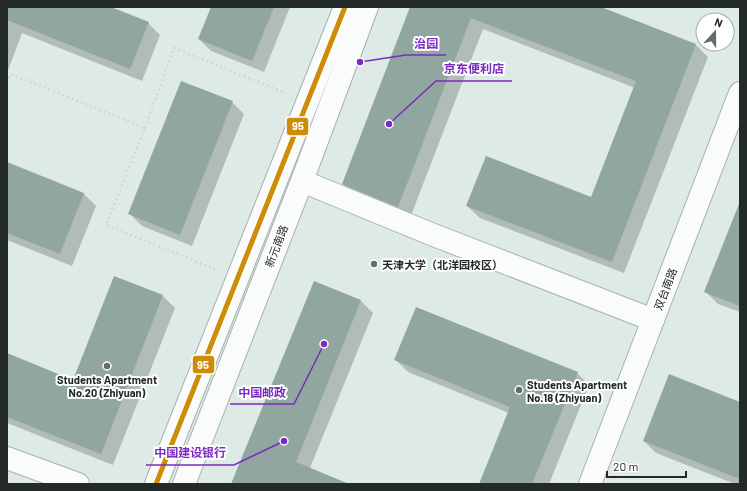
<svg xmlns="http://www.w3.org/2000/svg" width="747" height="491" font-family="Barlow,'Noto Sans SC',sans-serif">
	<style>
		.shadow { fill: #0003 }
		.building { fill: #90a69f }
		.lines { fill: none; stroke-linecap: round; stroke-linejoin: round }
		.street-casing { stroke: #a8b0ad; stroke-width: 24 }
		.secondary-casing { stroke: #a8b0ad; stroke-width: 24 }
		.path { stroke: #d3d6d5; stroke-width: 2.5; stroke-dasharray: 2 3; stroke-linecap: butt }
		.street { stroke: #fafcfb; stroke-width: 22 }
		.secondary { stroke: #fafcfb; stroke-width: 22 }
		.bus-1-casing { stroke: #fff; stroke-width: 8 }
		.bus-1 { stroke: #cd8d08; stroke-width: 5 }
		.poi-dot { fill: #646d6a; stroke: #fff; stroke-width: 1.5 }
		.labels { text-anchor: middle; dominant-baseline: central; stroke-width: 4; stroke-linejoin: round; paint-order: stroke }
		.street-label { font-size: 11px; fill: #232a28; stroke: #fff }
		.poi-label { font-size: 11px; font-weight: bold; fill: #232a28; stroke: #fff; text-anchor: start }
		.leader { fill: none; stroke: #7b2cbf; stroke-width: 1.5 }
		.callout-dot { fill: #7b2cbf; stroke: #fff; stroke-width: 1.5 }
		.callout-label { font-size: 12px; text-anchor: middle; font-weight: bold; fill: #7b2cbf; stroke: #fff; stroke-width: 4; stroke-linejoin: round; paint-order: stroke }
		.line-badge { stroke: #fff; stroke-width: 1.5 }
		.badge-label { font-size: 11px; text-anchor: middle; font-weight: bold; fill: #fff }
	</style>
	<rect width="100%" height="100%" fill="#deeae5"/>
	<g class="shadow">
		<path d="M7,7h101l40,16 12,12 -18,46 -120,-48 -15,40z"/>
		<path d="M212,7h78l-26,65 -53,-21 -12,-12z"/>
		<path d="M412,7h186l98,38 12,12 -84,216 -144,-55 -13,-12 125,-8 43,-110 -152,-59 -73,189 -55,-22 -12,-12z"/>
		<path d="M232,102l12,12 -52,132 -50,-20 -12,-12z"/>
		<path d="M7,163l77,31 12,12 -24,60 -65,-26z"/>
		<path d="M740,203v109l-22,-8 -13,-13z"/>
		<path d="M115,277l48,19 12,12 -62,157 -106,-42v-68l67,26z"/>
		<path d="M361,301l12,12 -63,155 38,16h-115z"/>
		<path d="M396,360l181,13 12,12 -40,99h-69l29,-71 -101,-41z"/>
		<path d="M740,403v81h-5l-79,-31 -12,-12z"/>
	</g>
	<g class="building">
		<path d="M7,7h104l38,15 -19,47 -123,-49z"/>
		<path d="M211,7h63l-22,54 -54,-22z"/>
		<path d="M410,7h191l95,37 -84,218 -146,-56 20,-50 105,41 45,-116 -165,-63 -73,189 -56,-23z"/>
		<path d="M181,81l52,20 -53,134 -52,-21z"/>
		<path d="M7,162l77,31 -24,61 -53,-21z"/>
		<path d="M739,204h1v102l-36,-14z"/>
		<path d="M114,276l49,19 -62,159 -94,-37v-64l66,27z"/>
		<path d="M314,281l47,19 -65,162 53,22h-118z"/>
		<path d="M416,307l162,65 -46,112h-53l31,-77 -116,-47z"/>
		<path d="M669,374l71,28v77l-97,-38z"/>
	</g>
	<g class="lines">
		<g class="street-casing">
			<g id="street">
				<path d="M302,181l129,53 222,86"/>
				<path d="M7,458l71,26"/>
				<path d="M590,484l150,-391"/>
			</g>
		</g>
		<g class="secondary-casing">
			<g id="secondary">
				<path d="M156,484l189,-477"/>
				<path d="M184,484l118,-303 65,-174"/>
			</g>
		</g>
		<g class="path">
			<path d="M7,83l4,-9 134,54 -39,97 109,44"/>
			<path d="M145,128l29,-80 112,45"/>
		</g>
		<use href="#street" class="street"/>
		<use href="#secondary" class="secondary"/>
		<g class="bus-1-casing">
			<path id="bus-1" d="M156,484l189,-477"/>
		</g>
		<use href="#bus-1" class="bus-1"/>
	</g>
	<g class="poi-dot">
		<circle cx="374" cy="264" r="4"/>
		<circle cx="107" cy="366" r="4"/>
		<circle cx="519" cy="390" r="4"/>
	</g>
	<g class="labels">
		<g class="street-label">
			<text transform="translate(276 246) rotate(-69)">新元南路</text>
			<text transform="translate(665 289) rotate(-69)">双台南路</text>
		</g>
		<g class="poi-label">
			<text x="382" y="264">天津大学（北洋园校区）</text>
			<text x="107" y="379" text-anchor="middle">Students Apartment<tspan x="107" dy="13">No.20 (Zhiyuan)</tspan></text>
			<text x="527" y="384">Students Apartment<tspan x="527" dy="13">No.18 (Zhiyuan)</tspan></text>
		</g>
	</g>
	<path class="leader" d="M360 62L406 55H446M389 124L436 81H512M324 344L294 404H230M284 441L234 465H146"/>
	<g class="callout-dot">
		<circle cx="360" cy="62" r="4"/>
		<circle cx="389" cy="124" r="4"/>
		<circle cx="324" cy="344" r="4"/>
		<circle cx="284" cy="441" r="4"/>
	</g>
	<g class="callout-label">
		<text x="426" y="48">治园</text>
		<text x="474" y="73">京东便利店</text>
		<text x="262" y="397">中国邮政</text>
		<text x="190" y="457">中国建设银行</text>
	</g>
	<g class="line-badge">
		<rect x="286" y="117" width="23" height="19" rx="4" fill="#cd8d08"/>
		<rect x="192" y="355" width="23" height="19" rx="4" fill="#cd8d08"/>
	</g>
	<g class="badge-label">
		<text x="298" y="130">95</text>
		<text x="203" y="369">95</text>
	</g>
	<rect width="747" height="491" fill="none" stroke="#232a28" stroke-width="16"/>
	<g transform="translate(715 32) rotate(21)"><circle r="19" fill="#ffffff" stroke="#a7aaa9"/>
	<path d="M0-3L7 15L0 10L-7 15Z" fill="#646d6a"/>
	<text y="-6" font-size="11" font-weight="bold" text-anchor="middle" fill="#232a28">N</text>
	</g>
	<path d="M607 471v6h79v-6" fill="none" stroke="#232a28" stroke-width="2"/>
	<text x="613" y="471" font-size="12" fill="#232a28" stroke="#ffffff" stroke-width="3" paint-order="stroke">20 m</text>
</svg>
